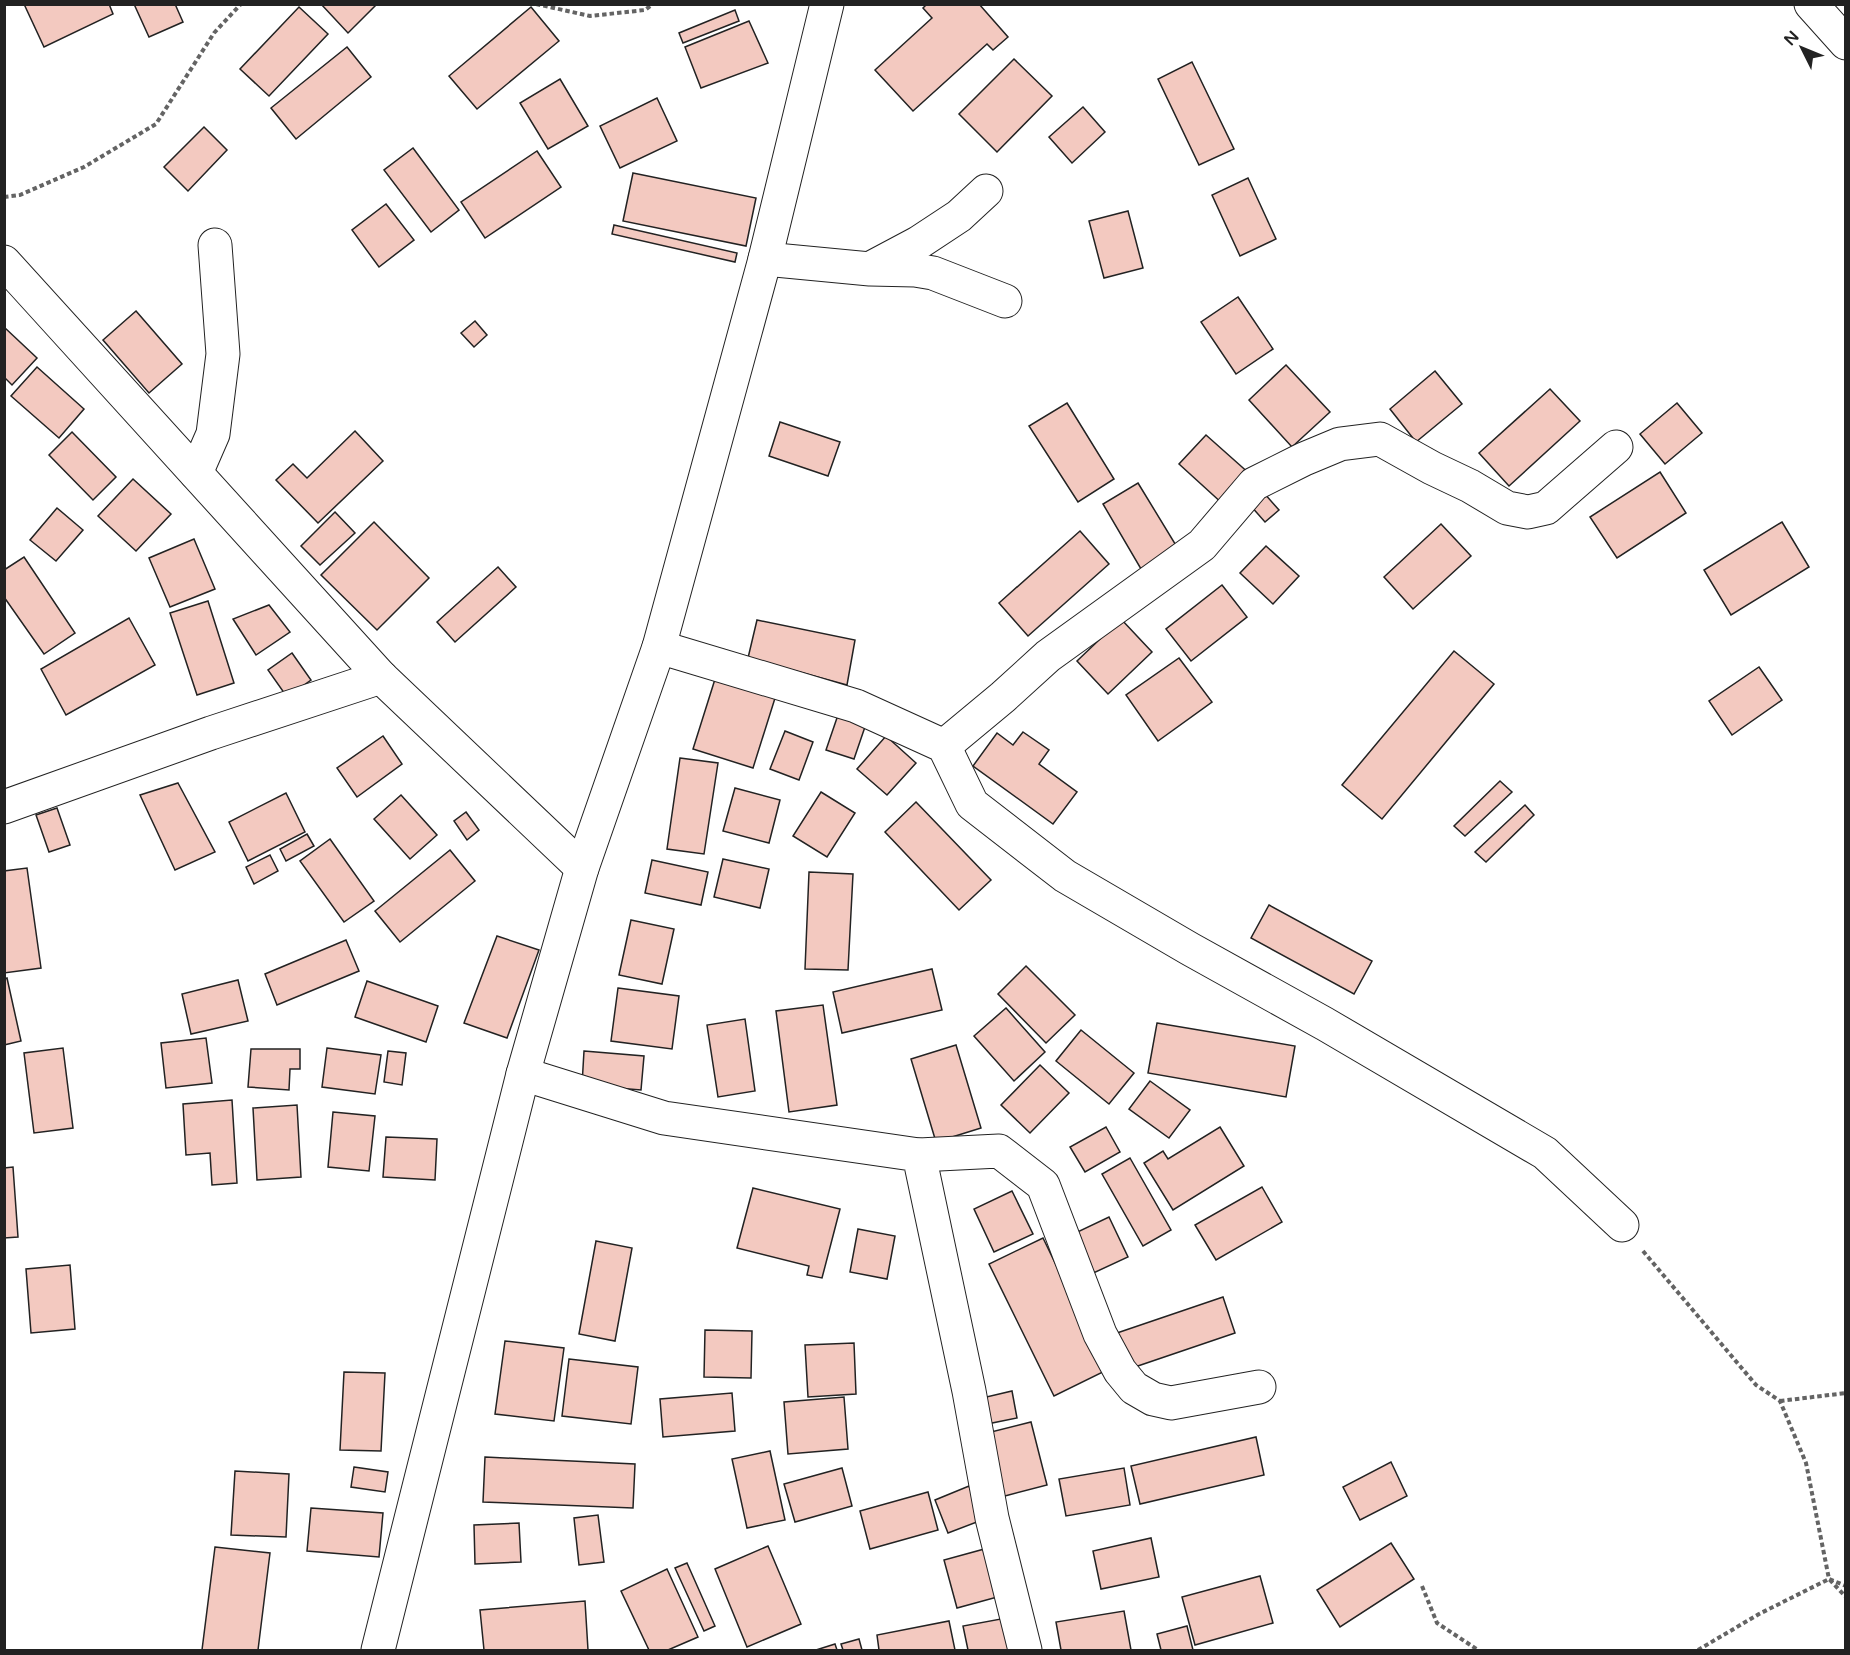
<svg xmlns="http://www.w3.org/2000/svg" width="1850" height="1655" font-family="'Varela Round',sans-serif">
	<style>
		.building { fill: #f3c9c0; stroke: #222; stroke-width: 1.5 }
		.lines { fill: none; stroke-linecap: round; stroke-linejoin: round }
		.minor-casing { stroke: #222; stroke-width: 35 }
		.path { stroke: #646464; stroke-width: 4; stroke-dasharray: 4.5 3; stroke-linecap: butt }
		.minor { stroke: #fff; stroke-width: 33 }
	</style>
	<rect width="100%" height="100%" fill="#fff"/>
	<g class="building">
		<path d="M24,4h85l4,10 -69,33z"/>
		<path d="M134,4h41l8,18 -34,15z"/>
		<path d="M321,4h56l-29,29z"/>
		<path d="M927,4h52l29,33 -15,13 -6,-6 -74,67 -38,-41 57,-52 -9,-10z"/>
		<path d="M299,7l29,27 -59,62 -29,-27z"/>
		<path d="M531,7l28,34 -82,68 -28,-33z"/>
		<path d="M735,10l4,11 -56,22 -4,-10z"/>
		<path d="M749,21l19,42 -67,25 -16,-41z"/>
		<path d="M347,47l24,30 -75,62 -25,-31z"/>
		<path d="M1014,59l38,37 -55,56 -38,-38z"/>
		<path d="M1192,62l42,87 -35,16 -41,-86z"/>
		<path d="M560,79l28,47 -40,23 -28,-46z"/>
		<path d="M657,98l20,43 -57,27 -20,-42z"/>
		<path d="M1083,107l22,25 -33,31 -23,-26z"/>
		<path d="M204,127l23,23 -39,41 -24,-24z"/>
		<path d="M413,148l46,62 -28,22 -47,-62z"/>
		<path d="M537,151l24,36 -76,51 -24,-36z"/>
		<path d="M633,173l123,25 -10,48 -123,-25z"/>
		<path d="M1248,178l28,61 -36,17 -28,-61z"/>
		<path d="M386,204l28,36 -35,27 -27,-37z"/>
		<path d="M1128,211l15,57 -39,10 -15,-57z"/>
		<path d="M614,225l123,28 -2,9 -123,-28z"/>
		<path d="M1238,297l35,52 -37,25 -35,-52z"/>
		<path d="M136,311l46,53 -33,29 -46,-53z"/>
		<path d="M475,321l12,14 -13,12 -13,-14z"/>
		<path d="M4,327l33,31 -25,27 -8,-8z"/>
		<path d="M1286,365l44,47 -38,35 -43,-47z"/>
		<path d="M37,367l47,42 -25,29 -48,-42z"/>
		<path d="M1435,371l27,33 -46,38 -26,-33z"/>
		<path d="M1550,389l30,32 -71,65 -30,-33z"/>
		<path d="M1067,403l47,76 -36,23 -49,-76z"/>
		<path d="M1677,403l25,30 -37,31 -25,-30z"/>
		<path d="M780,422l60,20 -12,34 -59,-20z"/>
		<path d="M355,431l28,30 -65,62 -42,-43 17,-16 14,14z"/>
		<path d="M72,432l44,45 -23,23 -44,-45z"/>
		<path d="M1206,435l45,40 -27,30 -45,-41z"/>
		<path d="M1660,472l26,41 -69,45 -27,-41z"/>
		<path d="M133,479l38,35 -35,37 -38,-35z"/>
		<path d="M1138,483l39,64 -36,22 -38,-65z"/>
		<path d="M1264,493l15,17 -14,12 -15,-17z"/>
		<path d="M57,508l26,22 -27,31 -26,-21z"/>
		<path d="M335,512l20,21 -35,32 -19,-19z"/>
		<path d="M374,522l55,56 -52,52 -56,-55z"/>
		<path d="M1782,522l27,45 -78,48 -27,-45z"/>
		<path d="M1441,524l30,32 -58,53 -29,-32z"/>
		<path d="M1080,531l29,33 -81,72 -29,-33z"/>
		<path d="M194,539l21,50 -45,18 -21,-49z"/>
		<path d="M1266,546l33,30 -26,28 -33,-31z"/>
		<path d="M24,557l51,76 -31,21 -40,-57v-27z"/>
		<path d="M498,567l18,20 -61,55 -18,-20z"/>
		<path d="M1222,585l25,32 -56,44 -25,-32z"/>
		<path d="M208,601l26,82 -37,12 -27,-82z"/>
		<path d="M269,605l21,27 -34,23 -23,-36z"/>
		<path d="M129,618l26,47 -89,50 -25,-46z"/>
		<path d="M1121,619l31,33 -44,42 -31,-33z"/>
		<path d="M757,620l98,20 -8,45 -99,-27z"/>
		<path d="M1454,651l40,33 -112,135 -40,-34z"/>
		<path d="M292,653l19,27 -24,17 -19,-27z"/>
		<path d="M1179,658l33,44 -54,39 -32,-46z"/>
		<path d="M1759,667l23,33 -50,35 -23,-34z"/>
		<path d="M716,676l60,19 -23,73 -60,-19z"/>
		<path d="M839,712l28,9 -13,38 -28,-9z"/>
		<path d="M785,731l28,11 -14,38 -29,-11z"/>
		<path d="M1023,732l26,18 -10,14 38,28 -24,32 -80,-58 24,-33 16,12z"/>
		<path d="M383,736l19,28 -45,33 -20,-29z"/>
		<path d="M886,736l30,27 -29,32 -30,-26z"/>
		<path d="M680,758l38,5 -14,91 -37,-5z"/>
		<path d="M1500,781l12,11 -47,44 -11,-10z"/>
		<path d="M178,783l37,69 -40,18 -35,-75z"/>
		<path d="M735,788l45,12 -11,43 -46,-12z"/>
		<path d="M821,792l34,21 -28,44 -34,-21z"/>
		<path d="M286,793l19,39 -57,29 -19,-39z"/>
		<path d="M401,795l36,40 -27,24 -36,-40z"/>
		<path d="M916,802l75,78 -32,30 -74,-78z"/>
		<path d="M1525,805l9,10 -48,47 -11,-10z"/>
		<path d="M57,808l13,37 -21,7 -13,-37z"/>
		<path d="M466,812l13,18 -12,10 -13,-19z"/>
		<path d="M307,834l7,12 -28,15 -6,-12z"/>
		<path d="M330,839l44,62 -30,21 -44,-61z"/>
		<path d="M450,850l25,31 -75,61 -25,-31z"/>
		<path d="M270,855l8,16 -24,13 -8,-17z"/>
		<path d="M723,859l46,10 -9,39 -46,-11z"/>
		<path d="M652,860l56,12 -7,33 -56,-12z"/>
		<path d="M27,868l14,100 -37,5v-102z"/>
		<path d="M809,872l44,2 -5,96 -43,-1z"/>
		<path d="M1269,905l103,56 -18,33 -103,-56z"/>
		<path d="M631,920l43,9 -12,55 -43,-9z"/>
		<path d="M497,936l42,14 -32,88 -43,-15z"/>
		<path d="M346,940l13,31 -82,34 -12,-31z"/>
		<path d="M1026,966l49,49 -29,28 -48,-49z"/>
		<path d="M932,969l10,41 -100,23 -9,-41z"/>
		<path d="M7,978l14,63 -17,4v-66z"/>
		<path d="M238,980l10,41 -57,13 -9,-40z"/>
		<path d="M367,981l71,25 -12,36 -71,-25z"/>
		<path d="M618,988l61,8 -7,53 -61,-8z"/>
		<path d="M823,1005l14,100 -48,7 -13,-101z"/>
		<path d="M1006,1008l39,44 -31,29 -40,-45z"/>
		<path d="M745,1019l10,72 -37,6 -11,-72z"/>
		<path d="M1157,1023l138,23 -9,51 -138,-24z"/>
		<path d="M1081,1030l53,43 -25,31 -53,-43z"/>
		<path d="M206,1038l6,45 -46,5 -5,-45z"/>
		<path d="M956,1045l25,83 -45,14 -25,-83z"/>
		<path d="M63,1048l10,80 -39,5 -10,-80z"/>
		<path d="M327,1048l54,7 -6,39 -53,-7z"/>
		<path d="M251,1049h49v20h-10l-1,21 -41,-3z"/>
		<path d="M388,1051l18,2 -4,32 -18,-3z"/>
		<path d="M584,1051l60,5 -3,34 -59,-5z"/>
		<path d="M1040,1065l29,28 -39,40 -29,-28z"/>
		<path d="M1150,1081l40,29 -21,28 -40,-29z"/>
		<path d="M232,1100l5,83 -25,2 -2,-32 -24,2 -3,-51z"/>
		<path d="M297,1105l4,72 -44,3 -4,-72z"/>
		<path d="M333,1112l42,4 -6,55 -41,-4z"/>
		<path d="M1106,1127l14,25 -35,20 -15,-25z"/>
		<path d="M1220,1127l24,39 -71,44 -29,-47 19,-12 5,8z"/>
		<path d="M386,1137l51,2 -2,41 -52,-3z"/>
		<path d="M1130,1158l41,72 -28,16 -41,-72z"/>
		<path d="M13,1167l5,70 -14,1v-70z"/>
		<path d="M1262,1187l20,35 -66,38 -21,-35z"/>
		<path d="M753,1188l87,21 -18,69 -15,-3 2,-9 -72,-18z"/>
		<path d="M1012,1191l21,43 -39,18 -20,-43z"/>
		<path d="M1109,1217l19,40 -39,18 -18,-40z"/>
		<path d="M858,1229l37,7 -8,43 -37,-7z"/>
		<path d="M1043,1238l64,132 -53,26 -65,-132z"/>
		<path d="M596,1241l36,7 -17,93 -36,-7z"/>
		<path d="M70,1265l5,64 -44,4 -5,-64z"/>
		<path d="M1223,1297l12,36 -109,37 -12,-36z"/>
		<path d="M705,1330l47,1 -1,47 -47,-1z"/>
		<path d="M505,1341l59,7 -10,73 -59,-7z"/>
		<path d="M854,1343l2,51 -48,3 -3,-52z"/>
		<path d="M569,1359l69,8 -7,57 -69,-8z"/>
		<path d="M344,1372l41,1 -4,78 -41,-1z"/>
		<path d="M1012,1391l5,27 -30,6 -5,-26z"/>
		<path d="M732,1393l3,38 -72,6 -3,-38z"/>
		<path d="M844,1397l4,52 -60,5 -4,-52z"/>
		<path d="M1031,1422l16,63 -46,12 -14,-64z"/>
		<path d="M1256,1437l8,38 -124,29 -9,-38z"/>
		<path d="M770,1451l15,69 -38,8 -15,-69z"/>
		<path d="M485,1457l150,7 -2,44 -150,-6z"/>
		<path d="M1391,1462l16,34 -47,24 -17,-33z"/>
		<path d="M354,1467l34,5 -3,20 -34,-5z"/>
		<path d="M842,1468l10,38 -57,16 -11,-38z"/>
		<path d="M1124,1468l6,37 -64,11 -7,-37z"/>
		<path d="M235,1471l54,3 -3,63 -55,-2z"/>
		<path d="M969,1486l13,34 -34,13 -13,-33z"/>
		<path d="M928,1492l10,38 -68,19 -10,-38z"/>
		<path d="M311,1508l72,5 -4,44 -72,-6z"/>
		<path d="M598,1515l6,47 -25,3 -5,-47z"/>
		<path d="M519,1523l2,39 -46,2 -1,-39z"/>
		<path d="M1151,1538l8,39 -58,12 -8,-38z"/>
		<path d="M1391,1543l23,36 -74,48 -23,-37z"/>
		<path d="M768,1546l33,78 -54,23 -32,-78z"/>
		<path d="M215,1547l55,6 -12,97h-56z"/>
		<path d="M988,1548l13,48 -44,12 -13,-48z"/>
		<path d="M687,1563l28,63 -11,5 -29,-63z"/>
		<path d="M667,1569l31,68 -30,13h-19l-28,-59z"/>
		<path d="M1260,1576l13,47 -78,22 -13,-48z"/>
		<path d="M585,1601l3,49h-104l-4,-40z"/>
		<path d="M1124,1611l7,39h-70l-5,-28z"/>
		<path d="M1006,1618l6,32h-44l-5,-24z"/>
		<path d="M949,1621l6,29h-76l-2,-15z"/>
		<path d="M1187,1626l6,24h-32l-4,-16z"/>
		<path d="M859,1639l3,11h-19l-2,-6z"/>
		<path d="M835,1644l2,6h-21z"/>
	</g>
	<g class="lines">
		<g class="minor-casing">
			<g id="minor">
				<path d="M1811,4l35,39"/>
				<path d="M765,259l105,10 45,1 18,3 72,28"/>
				<path d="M4,262l377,415 201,191"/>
				<path d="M871,268l47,-25 41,-27 27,-25"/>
				<path d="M196,473l17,-39 10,-80 -8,-109"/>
				<path d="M659,647l197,59 88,40 28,58 93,72 125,73 135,75 220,129 77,72"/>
				<path d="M944,746l59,-49 45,-41 154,-111 52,-61 50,-25 36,-15 40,-5 52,29 38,18 37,22 21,4 18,-4 70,-61"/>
				<path d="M4,807l207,-74 170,-56"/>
				<path d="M523,1074l141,44 255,37 50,236 23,127 33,132"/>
				<path d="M919,1155l80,-4 44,34 57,149 20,37 14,17 19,11 18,4 88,-16"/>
				<path d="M378,1650l145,-576 59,-206 77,-221 106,-388 62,-255"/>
			</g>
		</g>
		<g class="path">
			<path d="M536,4l54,12 55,-6 8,-6"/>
			<path d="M4,197l16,-2 64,-28 72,-43 58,-91 27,-29"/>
			<path d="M1643,1251l113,134 24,16 26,62 23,116 17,7"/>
			<path d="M1780,1401l66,-8"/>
			<path d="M1422,1586l15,37 41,27"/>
			<path d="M1698,1650l61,-36 70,-35 17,18"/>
		</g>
		<use href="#minor" class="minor"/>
	</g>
	<rect width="1850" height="1655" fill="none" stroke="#222222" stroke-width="12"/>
	<g transform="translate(1802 48) rotate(313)" stroke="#ffffff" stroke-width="4.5" paint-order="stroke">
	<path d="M0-4.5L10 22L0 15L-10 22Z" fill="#222222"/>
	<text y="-9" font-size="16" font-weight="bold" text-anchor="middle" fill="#222222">N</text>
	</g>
</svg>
